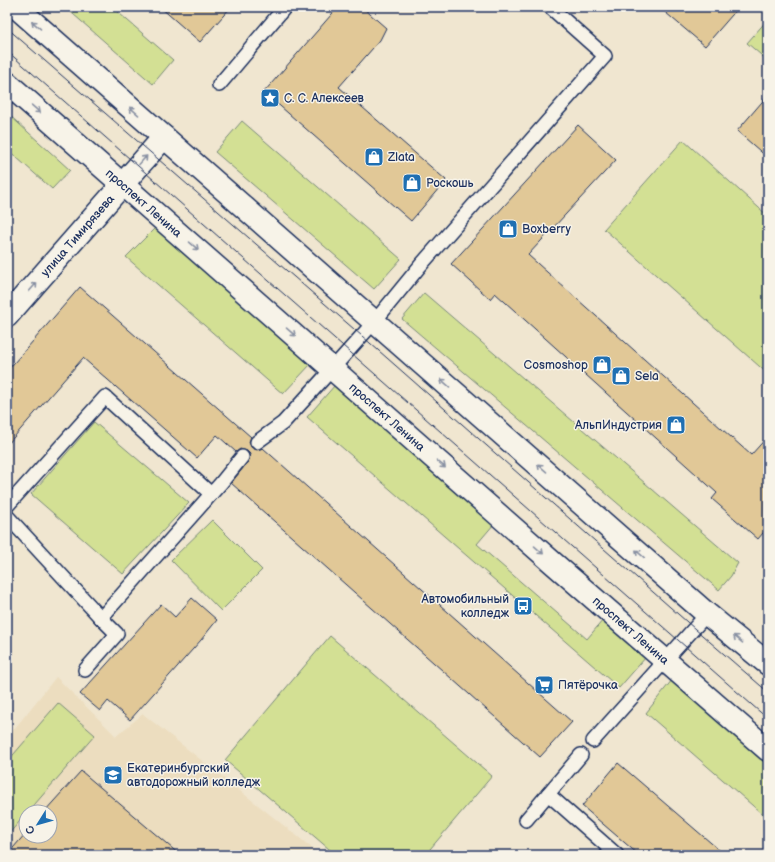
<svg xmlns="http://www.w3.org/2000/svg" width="775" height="862" font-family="'Balsamiq Sans',sans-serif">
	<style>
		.built { fill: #ecddbf; fill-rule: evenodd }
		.green { fill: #d3e094; stroke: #778879 }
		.building { fill: #e1c897; stroke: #1b2f5e }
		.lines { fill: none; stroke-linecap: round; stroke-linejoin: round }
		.lane-casing { stroke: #1b2f5e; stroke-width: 16 }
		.street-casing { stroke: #1b2f5e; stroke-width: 25 }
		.secondary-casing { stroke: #1b2f5e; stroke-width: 25 }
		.lane { stroke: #f7f3e8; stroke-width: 13 }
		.street { stroke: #f7f3e8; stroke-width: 22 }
		.secondary { stroke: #f7f3e8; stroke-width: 22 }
		.tram { stroke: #1b2f5e; stroke-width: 1 }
		.oneway { stroke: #8991a3 }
		.labels { text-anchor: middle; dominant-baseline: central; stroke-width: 3; stroke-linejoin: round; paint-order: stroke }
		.poi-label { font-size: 12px; fill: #1b2f5e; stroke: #f7f3e8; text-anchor: start }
		.street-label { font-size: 12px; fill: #1b2f5e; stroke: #f7f3e8 }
	</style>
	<rect width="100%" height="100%" fill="#f0e6d0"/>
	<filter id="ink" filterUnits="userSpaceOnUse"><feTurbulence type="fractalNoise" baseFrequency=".025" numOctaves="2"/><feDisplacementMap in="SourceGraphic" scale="8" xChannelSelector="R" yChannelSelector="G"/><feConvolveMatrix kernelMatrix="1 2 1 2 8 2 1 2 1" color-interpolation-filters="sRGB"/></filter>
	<g filter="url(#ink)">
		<path class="built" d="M56,677l60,59 27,-22 178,141h-314v-117zM26,812h24v24h-24z"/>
		<g class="green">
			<path d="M65,7h47l61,53 -20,24z"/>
			<path d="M768,19v42l-21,-18z"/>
			<path d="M7,113l63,57 -18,19 -45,-40z"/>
			<path d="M242,121l159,138 -27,30 -159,-137z"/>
			<path d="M683,140l85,76v158l-164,-145z"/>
			<path d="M155,228l156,136 -28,30 -157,-137z"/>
			<path d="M424,293l314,270 -7,13 -12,14 -317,-271z"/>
			<path d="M335,385l159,139 -17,20 110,95 16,-19 43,37 -27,31 -312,-271z"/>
			<path d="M94,422l95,81 -66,71 -92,-80z"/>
			<path d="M212,520l50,50 -41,41 -50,-51z"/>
			<path d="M330,636l162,140 -67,79h-89l-111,-95z"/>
			<path d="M672,680l96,84v55l-122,-106z"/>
			<path d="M58,703l37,32 -67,77h-2v2l-19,22v-74z"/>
		</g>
		<g class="building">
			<path d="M160,7h71l-31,35z"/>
			<path d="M338,7h24l24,21 -6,12 -41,47 107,93 -35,41 -147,-129z"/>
			<path d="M659,7h80l-34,39z"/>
			<path d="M768,95v63l-31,-27z"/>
			<path d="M578,125l38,35 -88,95 223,200 17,-19v91l-10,12 -46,-40 5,-6 -222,-200 -5,6 -39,-35z"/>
			<path d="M80,287l171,150 -2,5 2,5 6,3 6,-2 309,274 -32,35 -309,-274 17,-21 2,-8 -3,-3 -7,-2 -4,3 -19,-17 -20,23 -114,-100 -76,87v-74z"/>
			<path d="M192,598l25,22 -16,20 -71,80 -22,-19 -8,10 -20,-17 81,-90 14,13z"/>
			<path d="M618,763l107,92h-86l-57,-49z"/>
			<path d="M81,771l99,84h-173l19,-22v3h24v-24h-6z"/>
		</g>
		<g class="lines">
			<g class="lane-casing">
				<g id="lane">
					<path d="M219,85l66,-78"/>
					<path d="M257,442l26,-19 50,-55 42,-47 45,-55 185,-210 -55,-49"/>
					<path d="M7,506l98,-109 106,97"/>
					<path d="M7,516l94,102"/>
					<path d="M85,670l32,-36 -16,-16 120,-135 21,-26"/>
					<path d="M593,741l114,-127"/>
					<path d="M548,794l69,61"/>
					<path d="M526,820l55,-65"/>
				</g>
			</g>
			<g class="street-casing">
				<g id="street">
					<path id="s1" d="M7,316l157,-179"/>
				</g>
			</g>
			<g class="secondary-casing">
				<g id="secondary">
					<path d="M16,7l691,607 61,50"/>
					<path id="s2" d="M7,83l545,479 216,188"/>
				</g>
			</g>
			<use href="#lane" class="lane"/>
			<use href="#street" class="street"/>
			<use href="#secondary" class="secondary"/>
			<g class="tram">
				<path d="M7,28l355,308 333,293 73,63"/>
				<path d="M7,51l761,668"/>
			</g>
		</g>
		<defs><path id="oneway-shaft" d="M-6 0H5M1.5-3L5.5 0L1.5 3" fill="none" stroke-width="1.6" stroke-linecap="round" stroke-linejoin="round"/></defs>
		<g class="oneway">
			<use href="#oneway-shaft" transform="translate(36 25) rotate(-139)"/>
			<use href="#oneway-shaft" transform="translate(36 109) rotate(41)"/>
			<use href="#oneway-shaft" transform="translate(134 111) rotate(-139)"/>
			<use href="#oneway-shaft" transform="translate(143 160) rotate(-48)"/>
			<use href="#oneway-shaft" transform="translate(194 246) rotate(41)"/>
			<use href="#oneway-shaft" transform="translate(33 287) rotate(-49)"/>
			<use href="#oneway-shaft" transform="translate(291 332) rotate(41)"/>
			<use href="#oneway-shaft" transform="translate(445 383) rotate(-139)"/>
			<use href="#oneway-shaft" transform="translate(441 464) rotate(41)"/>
			<use href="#oneway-shaft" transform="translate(542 468) rotate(-139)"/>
			<use href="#oneway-shaft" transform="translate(539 550) rotate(41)"/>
			<use href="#oneway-shaft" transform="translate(640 554) rotate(-139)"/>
			<use href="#oneway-shaft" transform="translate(738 639) rotate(-140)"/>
		</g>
	</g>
	<defs>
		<g id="sight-square" transform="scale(1)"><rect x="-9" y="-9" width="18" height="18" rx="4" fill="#1f6fb2" stroke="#f7f3e8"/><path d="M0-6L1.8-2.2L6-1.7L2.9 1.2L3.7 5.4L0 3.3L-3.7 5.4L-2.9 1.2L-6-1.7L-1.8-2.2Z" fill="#fff"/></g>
		<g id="shop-square" transform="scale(1)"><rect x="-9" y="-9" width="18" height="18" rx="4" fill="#1f6fb2" stroke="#f7f3e8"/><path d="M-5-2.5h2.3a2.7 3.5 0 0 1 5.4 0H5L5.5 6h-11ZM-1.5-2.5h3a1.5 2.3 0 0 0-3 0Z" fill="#fff"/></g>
		<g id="bus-square" transform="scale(1)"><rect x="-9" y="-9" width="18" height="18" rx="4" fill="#1f6fb2" stroke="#f7f3e8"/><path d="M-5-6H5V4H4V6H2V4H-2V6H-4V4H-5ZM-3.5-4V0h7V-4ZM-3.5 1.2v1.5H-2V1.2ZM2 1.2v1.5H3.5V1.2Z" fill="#fff"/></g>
		<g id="supermarket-square" transform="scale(1)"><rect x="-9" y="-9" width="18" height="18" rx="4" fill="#1f6fb2" stroke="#f7f3e8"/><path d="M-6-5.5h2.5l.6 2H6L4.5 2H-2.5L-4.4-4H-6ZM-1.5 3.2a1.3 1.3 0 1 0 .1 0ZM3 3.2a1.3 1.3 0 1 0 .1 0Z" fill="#fff"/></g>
		<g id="university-square" transform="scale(1)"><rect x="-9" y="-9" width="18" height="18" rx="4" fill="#1f6fb2" stroke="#f7f3e8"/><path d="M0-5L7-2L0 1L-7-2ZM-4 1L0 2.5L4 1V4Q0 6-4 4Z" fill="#fff"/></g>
	</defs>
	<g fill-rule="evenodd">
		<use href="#sight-square" x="270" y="98"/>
		<use href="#shop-square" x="374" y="157"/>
		<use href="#shop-square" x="412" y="183"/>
		<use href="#shop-square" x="508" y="229"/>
		<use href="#shop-square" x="602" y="365"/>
		<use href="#shop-square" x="621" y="376"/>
		<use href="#shop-square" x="676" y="425"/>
		<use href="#bus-square" x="523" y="606"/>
		<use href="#supermarket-square" x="544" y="685"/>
		<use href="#university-square" x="113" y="775"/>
	</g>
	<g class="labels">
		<g class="poi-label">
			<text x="284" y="98">С. С. Алексеев</text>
			<text x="388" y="157">Zlata</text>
			<text x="426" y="183">Роскошь</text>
			<text x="522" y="229">Boxberry</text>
			<text x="588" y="365" text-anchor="end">Cosmoshop</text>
			<text x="635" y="376">Sela</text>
			<text x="662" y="425" text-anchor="end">АльпИндустрия</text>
			<text x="509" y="599" text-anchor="end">Автомобильный<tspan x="509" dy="14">колледж</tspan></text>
			<text x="558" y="685">Пятёрочка</text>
			<text x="127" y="768">Екатеринбургский<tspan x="127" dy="14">автодорожный колледж</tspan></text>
		</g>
		<g class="street-label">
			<text stroke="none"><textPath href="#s2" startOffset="182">проспект Ленина</textPath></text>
			<text stroke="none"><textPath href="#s1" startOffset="107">улица Тимирязева</textPath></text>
			<text stroke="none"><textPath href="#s2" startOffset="506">проспект Ленина</textPath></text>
			<text stroke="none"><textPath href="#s2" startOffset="830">проспект Ленина</textPath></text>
		</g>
	</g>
	<rect width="775" height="862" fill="none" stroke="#f7f3e8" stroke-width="24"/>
	<rect x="12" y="12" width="751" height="838" fill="none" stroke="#1b2f5e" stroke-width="1.5" filter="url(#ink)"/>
	<g transform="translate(38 824) rotate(233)"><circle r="19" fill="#f7f3e8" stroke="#9fa5b1"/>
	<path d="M0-3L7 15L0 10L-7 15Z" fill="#1f6fb2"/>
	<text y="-6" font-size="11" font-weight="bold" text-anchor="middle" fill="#1b2f5e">С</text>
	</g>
</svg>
